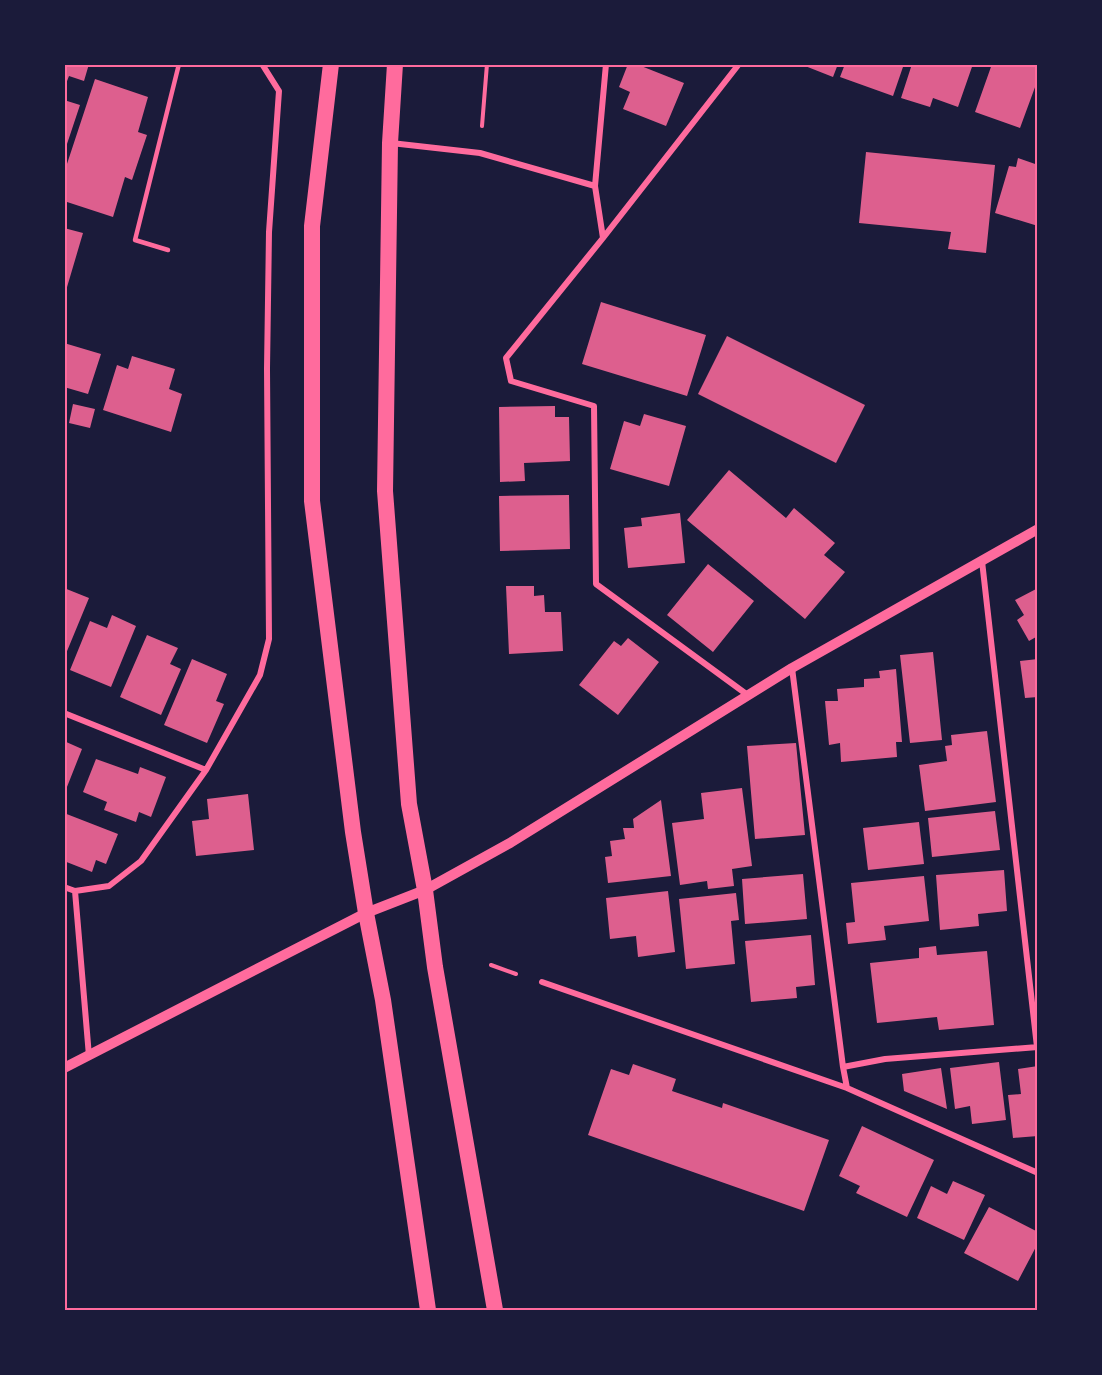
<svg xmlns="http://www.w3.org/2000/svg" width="1102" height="1375" viewBox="0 0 1102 1375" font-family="Manrope,sans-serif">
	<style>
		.building { fill: #dd5f8e }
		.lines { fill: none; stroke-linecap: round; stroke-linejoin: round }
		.path { stroke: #ff6b9d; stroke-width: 4 }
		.service { stroke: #ff6b9d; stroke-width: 4.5 }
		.minor { stroke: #ff6b9d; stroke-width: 6 }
		.tertiary { stroke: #ff6b9d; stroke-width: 10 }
		.trunk { stroke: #ff6b9d; stroke-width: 16 }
		.neatline { fill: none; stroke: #ff6b9d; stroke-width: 2 }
	</style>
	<rect width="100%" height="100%" fill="#1b1b3a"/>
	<path class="building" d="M64 64H89L84 81 69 76 64 89Z
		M628 64H636L684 83 666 126 623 109 630 92 619 87Z
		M800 64H838L833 77Z
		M845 64H904L893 96 840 77Z
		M912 64H973L958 107 933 98 930 107 901 98Z
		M992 64H1028L1038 68V79L1020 128 975 112Z
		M95 79 148 97 138 132 147 135 132 180 125 177 113 217 64 201V173Z
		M64 100 80 105 66 147H64Z
		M866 152 995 165 986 253 948 249 951 232 859 223Z
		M1018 158 1038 165V226L995 213 1009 166 1016 167Z
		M64 228 83 233 65 294H64Z
		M601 302 706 335 687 396 582 364Z
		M727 336 865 405 836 463 698 394Z
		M64 343 101 354 88 394 64 387Z
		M132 356 175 369 169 389 182 394 171 432 103 410 117 365 128 369Z
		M73 404 95 409 90 428 69 423Z
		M555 406V417H569L570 461 524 463 525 481 500 482 499 407Z
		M644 414 686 426 669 486 610 469 624 421 640 426Z
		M729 470 786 518 794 508 835 543 824 555 845 572 805 619 687 520Z
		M569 495 570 549 500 551 499 496Z
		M680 513 685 563 628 568 624 528 642 526 641 518Z
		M708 564 754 601 713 652 667 615Z
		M506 586H534V596L544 595 545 612H561L563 651 509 654Z
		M64 588 89 598 65 656H64Z
		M1038 588V640L1036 637 1029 641 1017 620 1024 615 1015 600Z
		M112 615 136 626 111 687 70 670 90 621 107 628Z
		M147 635 178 648 170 664 181 669 161 715 120 697Z
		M628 638 659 662 618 715 579 685 614 641 621 646Z
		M933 652 942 740 910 743 900 655Z
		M192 659 227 674 216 701 224 704 207 743 164 725Z
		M1038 659V697L1025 698 1020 661Z
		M896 669 902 742H896L897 757 841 762 840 743 829 745 825 701H838L837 689 864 687V679L880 678 879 671Z
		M987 731 996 802 925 811 919 765 947 761 945 746 952 745 951 735Z
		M64 741 82 749 65 792H64Z
		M796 743 805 835 755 839 747 746Z
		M96 759 138 774 140 767 166 777 151 817 139 812 136 822 104 810 107 802 83 792Z
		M742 788 752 866 732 869 734 886 708 889 707 881 680 885 672 823 704 819 701 793Z
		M248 794 254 850 196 856 192 821 209 819 207 799Z
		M661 800 671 876 608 883 605 857 612 856 610 841 625 839 623 828H634L633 819Z
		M995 811 1000 850 932 857 928 818Z
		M64 813 118 834 106 864 96 860 92 872 64 861Z
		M919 822 924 864 868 870 863 828Z
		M1004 870 1007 911 978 914 979 926 940 930 936 875Z
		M803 874 807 919 745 924 742 879Z
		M924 876 929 921 884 926 886 940 848 944 846 923 855 922 851 883Z
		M668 891 675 952 638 957 636 936 610 939 606 898Z
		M736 893 739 920 731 921 735 964 686 969 679 899Z
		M811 935 815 985 796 987 797 998 751 1002 745 941Z
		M936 946 937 955 987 951 994 1025 939 1030 937 1017 877 1023 870 963 919 958V948Z
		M999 1062 1006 1120 972 1124 970 1106 955 1109 950 1068Z
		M633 1064 676 1079 672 1091 722 1108 723 1103 829 1140 804 1211 588 1135 611 1069 629 1075Z
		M1038 1066V1136L1013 1138 1008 1095 1021 1094 1018 1069Z
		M941 1068 947 1109 904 1091 902 1074Z
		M862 1126 934 1160 907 1217 856 1193 860 1186 839 1176Z
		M953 1181 985 1195 964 1240 917 1218 931 1186 947 1194Z
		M989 1207 1038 1232V1243L1018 1281 964 1253Z"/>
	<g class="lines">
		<path class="path" d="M482 126 487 64
			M491 965 516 974"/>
		<path class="service" d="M168 250 135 240 179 64"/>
		<path class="minor" d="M739 64 603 238 506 358 511 381 594 406 596 584 749 696
			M391 143 480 153 595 186 603 238
			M595 186 606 64
			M982 561 1037 1047
			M792 668 843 1067 847 1088
			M64 713 206 770
			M64 887 75 891
			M542 982 847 1088 1038 1173
			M89 1056 75 891 109 886 141 861 206 770 260 675 269 639 267 369 269 232 279 91 262 64
			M843 1067 885 1059 1038 1047"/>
		<path class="tertiary" d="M64 1068 366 913 425 890 510 843 792 668 1038 529"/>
		<path class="trunk" d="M331 64 312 226V501L353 832 366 913 383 1000 428 1310
			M395 64 390 143 385 491 409 804 425 890 435 967 495 1310"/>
	</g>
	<rect width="1102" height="1375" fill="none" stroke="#1b1b3a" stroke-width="132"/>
	<rect x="66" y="66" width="970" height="1243" class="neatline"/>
</svg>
